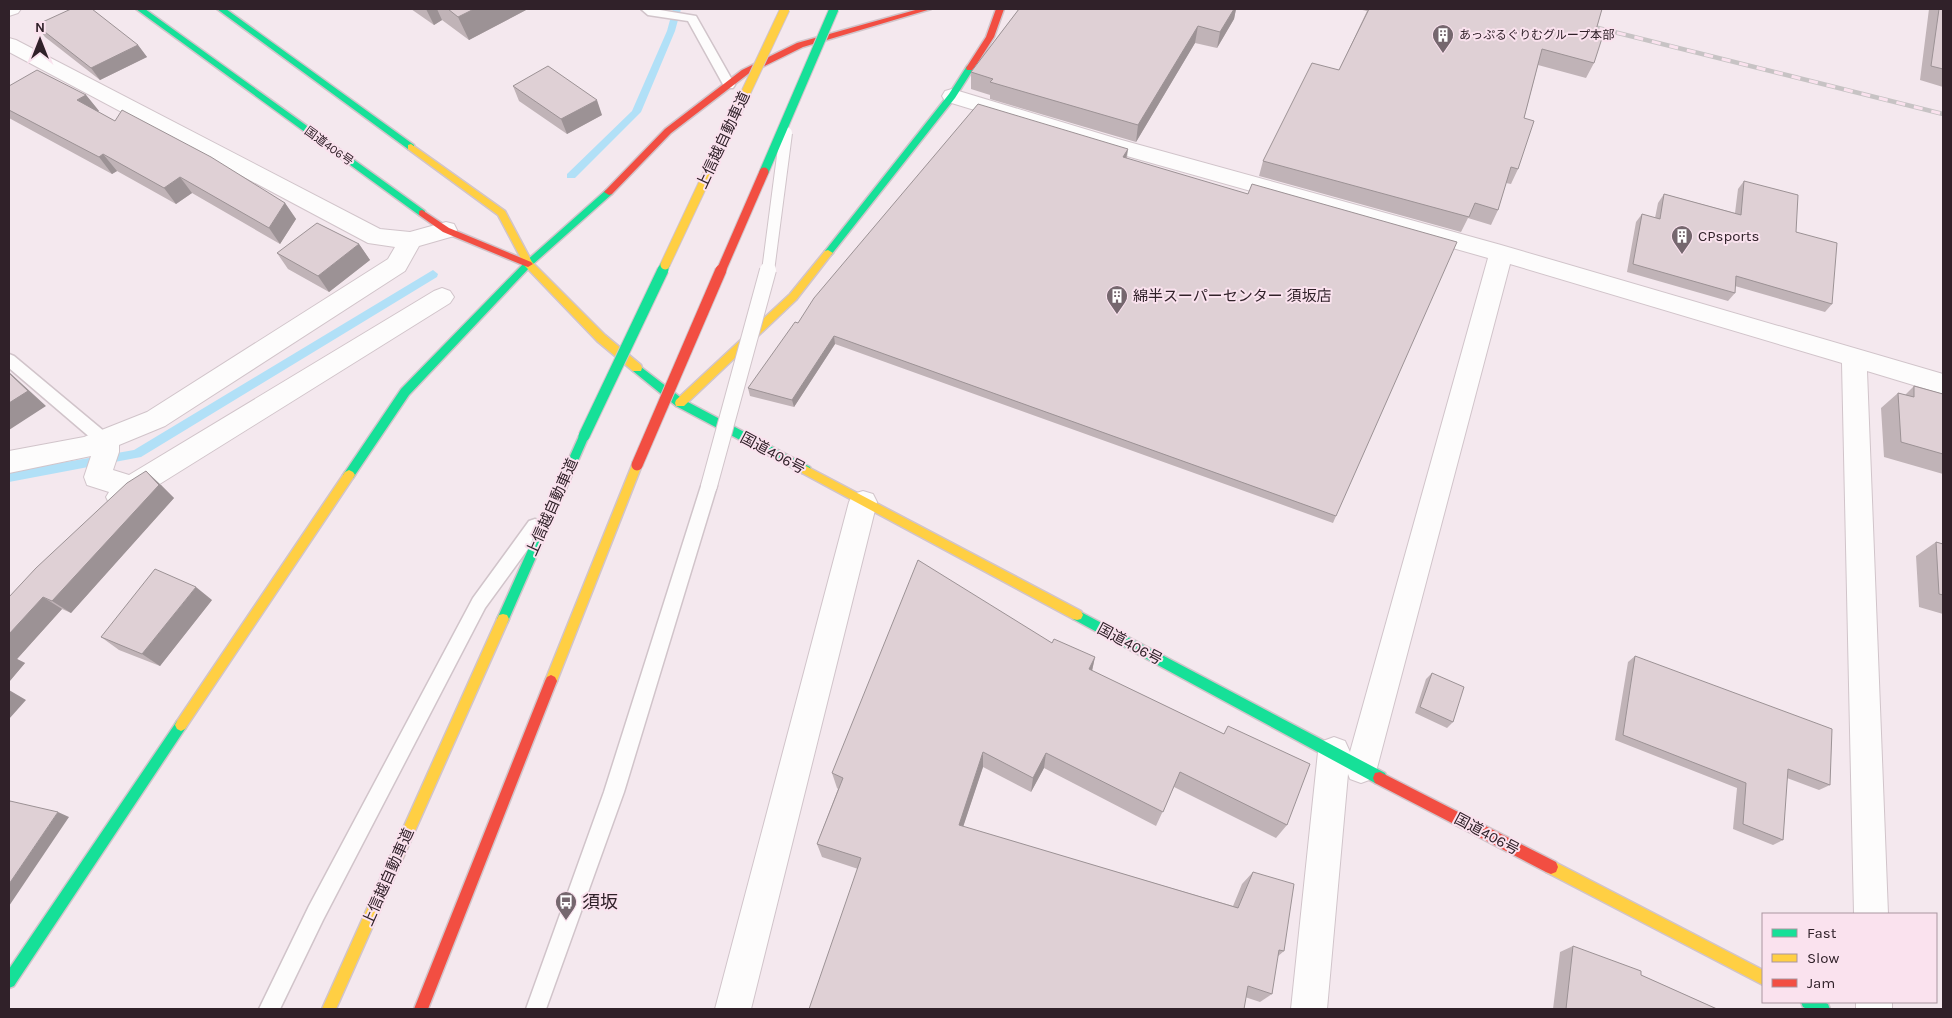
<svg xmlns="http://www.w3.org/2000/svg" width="1952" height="1018" viewBox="0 0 1952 1018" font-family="Karla,'Noto Sans JP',sans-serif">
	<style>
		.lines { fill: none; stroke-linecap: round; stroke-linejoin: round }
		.stream { fill: #b1e0f7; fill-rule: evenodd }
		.lane-casing { stroke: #d1c4ca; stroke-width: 3 }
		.street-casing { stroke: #d1c4ca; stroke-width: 2 }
		.fast-casing { stroke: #d1c4ca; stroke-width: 3 }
		.slow-casing { stroke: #d1c4ca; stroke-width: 3 }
		.jam-casing { stroke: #d1c4ca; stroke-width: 3 }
		.lane { fill: #fdfcfc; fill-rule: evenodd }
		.street { fill: #fdfcfc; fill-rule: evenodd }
		.fast { fill: #16e098; fill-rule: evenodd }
		.slow { fill: #ffcf43; fill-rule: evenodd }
		.jam { fill: #f24e42; fill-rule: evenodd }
		.rail-casing { stroke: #c7c3c4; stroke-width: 4.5 }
		.rail { stroke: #fae2ee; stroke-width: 3; stroke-dasharray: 9; stroke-linecap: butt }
		.lane-bridge-far1-casing { stroke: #d1c4ca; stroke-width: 14; stroke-linecap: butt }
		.lane-bridge-casing { stroke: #d1c4ca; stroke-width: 18; stroke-linecap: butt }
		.fast-bridge-far1-casing { stroke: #d1c4ca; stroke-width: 11; stroke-linecap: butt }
		.fast-bridge-casing { stroke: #d1c4ca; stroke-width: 13; stroke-linecap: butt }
		.slow-bridge-casing { stroke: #d1c4ca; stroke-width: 11; stroke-linecap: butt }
		.jam-bridge-far1-casing { stroke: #d1c4ca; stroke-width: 11; stroke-linecap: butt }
		.jam-bridge-casing { stroke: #d1c4ca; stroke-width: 13; stroke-linecap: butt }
		.lane-bridge-far1 { stroke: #fdfcfc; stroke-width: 12 }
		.lane-bridge { stroke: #fdfcfc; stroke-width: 16 }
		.fast-bridge-far1 { stroke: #16e098; stroke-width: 9 }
		.fast-bridge { stroke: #16e098; stroke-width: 11 }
		.slow-bridge { stroke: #ffcf43; stroke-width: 9 }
		.jam-bridge-far1 { stroke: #f24e42; stroke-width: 9 }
		.jam-bridge { stroke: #f24e42; stroke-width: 11 }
		.wall { fill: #c0b3b7 }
		.shaded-wall { fill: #9c9295 }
		.building { fill: #dfd0d5; stroke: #9c9295 }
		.labels { text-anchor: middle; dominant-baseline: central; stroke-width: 4; stroke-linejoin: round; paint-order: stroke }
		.far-poi-label { font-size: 12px; fill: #302129; stroke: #fae2ee; text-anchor: start }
		.far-street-label { font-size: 12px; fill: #302129; stroke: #fae2ee }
		.street-label { font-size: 15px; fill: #302129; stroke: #fae2ee }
		.poi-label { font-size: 15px; fill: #302129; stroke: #fae2ee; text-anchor: start }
		.near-poi-label { font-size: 18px; fill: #302129; stroke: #fae2ee; text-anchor: start }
	</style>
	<rect width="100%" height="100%" fill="#f4e8ee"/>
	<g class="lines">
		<path class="stream" d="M673 9H681L675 31 641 112 575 178H567V174L632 111 667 31Z
			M433 270 438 274 437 277 141 457 9 482V472L134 450Z"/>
		<g class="lane-casing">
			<path id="lane" d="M641 9H654L696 16 735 85 733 88H725L688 21 648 15Z
				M9 354 14 356 111 437 113 441 111 445 105 447 99 445 9 368Z
				M709 479 715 481 717 486 624 792 546 1009H526L604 792 701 486 703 481Z
				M535 519 541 521 543 526 541 531 485 608 323 920 280 1009H259L309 906 473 598 529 521Z"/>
		</g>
		<g class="street-casing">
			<path id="street" d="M9 9H21L18 13 9 16Z
				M9 38 16 40 380 229 410 232 446 222 454 224 457 230 454 236 419 246 405 271 165 426 119 445V452L113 470 129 475 434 291 442 288 450 291 454 297 450 303 142 495C131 504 124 510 110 505L106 497 109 492 87 485 84 477 91 456 9 473V451L84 437 147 412 388 259 395 247 368 243 9 52Z
				M952 89 1118 139 1501 245 1943 374V394L1867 371 1888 914H1854L1842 363 1510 264 1377 768 1372 779 1361 783 1350 779 1348 774 1327 1009H1291L1318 752 1323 741 1334 737 1345 741 1350 752 1488 258 1102 149 945 101 942 96 945 91Z
				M863 491 873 494 877 502 751 1009H715L849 502 853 494Z
				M1856 1002H1892V1009H1856Z"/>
		</g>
		<g class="fast-casing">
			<path id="fast" d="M136 9H145L425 211V215H419Z
				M217 9H226L414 145V149H408Z
				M970 65 974 68 955 98 831 255H825V251L949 94 967 66Z
				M609 189 612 190V194L531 266 409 395 353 478H345L343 475 345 472 401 389 525 262 606 190Z
				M637 364 684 400 810 467 811 470 810 473H802L676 406 633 371 632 368 633 365Z
				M584 432 589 436 509 619 507 623 503 624 499 623 497 619 579 436Z
				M1077 610 1385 773 1387 778 1385 783 1380 784 1375 783 1073 619 1071 615 1073 611Z
				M181 719 185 721 187 725 185 729 14 986 9 988V969L177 721Z
				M1801 1002H1824L1828 1004 1830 1009H1807L1803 1007Z"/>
		</g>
		<g class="slow-casing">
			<path id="slow" d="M411 144 505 211 532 262 605 335 641 365 642 368 641 371H633L597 341 525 266 498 215 408 149V145Z
				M828 250 833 253 831 255 796 300 684 406H676L675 403 676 400 790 294 825 251Z
				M637 461 641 462 642 465 557 681 555 685 551 687 547 685 545 681 632 465 633 462Z
				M806 466 1081 611 1083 615 1081 619 1077 620 1073 619 802 473 801 470 802 467Z
				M349 470 353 472 355 475 353 478 185 729 181 731 177 729 175 725 177 721 345 472Z
				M503 614 507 615 509 619 336 1009H322L497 619 499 615Z
				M1551 860 1763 970V985L1546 872 1544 867 1546 862Z"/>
		</g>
		<g class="jam-casing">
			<path id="jam" d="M919 9H931L803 47 748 74 671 133 612 194 609 195 604 192 665 129 742 70 797 43Z
				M996 9H1004L994 37 973 70H967L966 68 986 37Z
				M422 210 449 228 531 262 533 264 528 267 525 266 443 232 419 215V211Z
				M551 675 555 677 557 681 428 1009H414L545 681 547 677Z
				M1380 772 1556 862 1558 867 1556 872 1551 874 1546 872 1375 783 1373 778 1375 773Z"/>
		</g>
		<use href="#lane" class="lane"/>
		<use href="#street" class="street"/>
		<use href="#fast" class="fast"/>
		<use href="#slow" class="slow"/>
		<use href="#jam" class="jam"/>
		<g class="rail-casing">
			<path id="rail" d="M1582 24 1943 114"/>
		</g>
		<use href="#rail" class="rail"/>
		<g class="lane-bridge-far1-casing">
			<path id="lane-bridge-far1" d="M768 271 786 133"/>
		</g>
		<g class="lane-bridge-casing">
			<path id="lane-bridge" d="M709 486 768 270"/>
		</g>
		<g class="fast-bridge-far1-casing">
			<path id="fast-bridge-far1" d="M764 172 834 9
				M662 271 665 265"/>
		</g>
		<g class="fast-bridge-casing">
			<path id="fast-bridge" d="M584 436 663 270"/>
		</g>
		<g class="slow-bridge-casing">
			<path id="slow-bridge" d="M665 265 785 9"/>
		</g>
		<g class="jam-bridge-far1-casing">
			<path id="jam-bridge-far1" d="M721 271 764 172"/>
		</g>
		<g class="jam-bridge-casing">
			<path id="jam-bridge" d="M637 465 721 270"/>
		</g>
		<use href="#lane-bridge-far1" class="lane-bridge-far1"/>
		<use href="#lane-bridge" class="lane-bridge"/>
		<use href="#fast-bridge-far1" class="fast-bridge-far1"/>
		<use href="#fast-bridge" class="fast-bridge"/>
		<use href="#slow-bridge" class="slow-bridge"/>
		<use href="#jam-bridge-far1" class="jam-bridge-far1"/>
		<use href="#jam-bridge" class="jam-bridge"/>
	</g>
	<path class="wall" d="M411 9H525L526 10 469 40 442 20 434 25Z
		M1019 9H1236L1234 19 1217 48 1195 43 1136 142 990 99V95L971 89V72Z
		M1358 9H1602L1596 30 1594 63 1586 78 1538 65 1524 118 1518 169 1511 184 1506 183 1498 210 1491 225 1468 218 1461 232 1259 176 1263 161 1339 70 1367 11Z
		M1929 9H1943V87L1920 80Z
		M36 25 138 45 147 57 100 80 45 37Z
		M9 86 86 95 99 111 98 112 115 121 285 203 296 219 280 244 192 193 176 204 117 171 112 174 9 118Z
		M513 86 602 115 567 134 519 101Z
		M1128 149 1127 158 1336 516 1333 523 835 344 794 407 750 396 748 388 798 323Z
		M1744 181 1796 232 1832 304 1825 312 1735 286V293L1728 301 1627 272 1636 222 1642 214 1655 218 1658 203 1664 194 1735 213 1738 189Z
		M359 244 370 260 329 292 288 269 277 253Z
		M1914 386 1943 394V474L1884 457 1881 408 1898 393 1905 395Z
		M161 485 174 498 71 613 62 609 17 659 25 663 9 682V597Z
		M1936 542 1943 544V614L1919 607 1916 556Z
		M212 600 160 666 119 650 101 637Z
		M1052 643 1095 657 1092 671 1224 734 1228 726 1287 825 1276 838 1174 787 1156 826 1044 768 1031 792 983 767 963 827 1233 906 1242 884 1253 872 1284 951 1277 957 1272 994 1260 1002 822 857 817 844 838 789 837 788 832 773Z
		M1635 656 1830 785 1819 790 1787 778 1783 840 1773 845 1733 829 1737 788 1615 740 1628 662Z
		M1432 673 1453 722 1447 728 1415 713 1426 679Z
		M1573 946 1641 975 1717 1009H1553L1560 952Z"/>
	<path class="shaded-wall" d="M426 9H437L442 20 434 25Z
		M474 9H525L526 10 469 40 458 17Z
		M1234 9H1236L1234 19 1217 48 1220 32Z
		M1198 26 1195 43 1136 142 1138 125Z
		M138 45 147 57 100 80 91 68Z
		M86 95 99 111 90 116 77 100Z
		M597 100 602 115 567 134 561 119Z
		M1128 149 1126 158 1123 157Z
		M103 154 117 171 112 174 99 157Z
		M180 177 192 193 176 204 164 188Z
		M285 203 296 219 280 244 269 228Z
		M359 244 370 260 329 292 318 276Z
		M834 336 835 344 794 407 792 400Z
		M9 372 46 406 9 430Z
		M146 471 161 485 174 498 71 613 52 601Z
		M196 587 212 600 160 666 142 654Z
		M43 597 62 609 17 659 25 663 9 682V634Z
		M1095 657 1091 675 1089 669Z
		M9 690 26 700 9 719Z
		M983 752V767L959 839V825Z
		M1046 753 1044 768 1031 792 1033 778Z
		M58 812 69 817 9 906V884Z"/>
	<path class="building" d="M71 9H92L138 45 91 68 36 25Z
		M448 9H474L458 17Z
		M1019 9H1234L1220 32 1198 26 1138 125 990 82 993 79 971 72Z
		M1369 9H1602L1596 30 1604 32 1594 63 1542 49 1524 118 1534 121 1518 169 1511 167 1498 210 1475 203 1469 217 1263 161 1312 63 1339 70Z
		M1939 9H1943V69L1931 66Z
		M548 66 597 100 561 119 513 86Z
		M37 70 86 95 77 100 115 121 122 110 211 157 285 203 269 228 180 177 164 188 103 154 99 157 9 110V86Z
		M978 104 1128 149 1123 157 1248 194 1252 184 1457 242 1336 516 834 336 792 400 748 388 795 322 798 323 814 298Z
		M1744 181 1798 195 1796 232 1837 243 1832 304 1736 276 1735 293 1633 264 1642 214 1660 219 1664 194 1741 215Z
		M317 223 359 244 318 276 277 253Z
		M9 373 28 391 9 403Z
		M1914 386 1943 394V454L1901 442 1898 393 1914 397Z
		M146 471 159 485 52 601 43 597 9 634V597L36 568 127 483Z
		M1936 542 1943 544V595L1939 594Z
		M918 560 1052 643 1054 639 1095 657 1089 669 1224 734 1228 726 1310 764 1287 825 1180 772 1163 812 1046 753 1033 778 983 752 959 825 1238 908 1253 872 1294 884 1284 951 1279 950 1272 994 1248 986 1244 1009H809L861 858 817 844 843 778 832 773Z
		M155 569 196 587 142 654 101 637Z
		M1635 656 1832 729 1830 785 1788 769 1783 840 1743 824 1746 783 1623 735Z
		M1432 673 1464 687 1453 722 1420 707Z
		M10 801 58 812 9 884V803Z
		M1573 946 1641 971V975L1717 1009H1566Z"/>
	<defs>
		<g id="building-pin" transform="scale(1.125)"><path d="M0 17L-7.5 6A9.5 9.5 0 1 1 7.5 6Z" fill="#75676e" stroke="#fae2ee"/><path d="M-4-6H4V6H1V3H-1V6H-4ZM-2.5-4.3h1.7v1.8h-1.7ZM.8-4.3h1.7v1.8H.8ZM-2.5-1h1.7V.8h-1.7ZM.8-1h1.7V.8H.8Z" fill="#fff"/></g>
		<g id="bus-pin" transform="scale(1.125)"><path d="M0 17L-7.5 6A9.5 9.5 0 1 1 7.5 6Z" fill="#75676e" stroke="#fae2ee"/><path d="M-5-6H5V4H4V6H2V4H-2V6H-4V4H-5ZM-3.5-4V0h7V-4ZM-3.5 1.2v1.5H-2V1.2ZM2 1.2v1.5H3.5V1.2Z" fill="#fff"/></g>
	</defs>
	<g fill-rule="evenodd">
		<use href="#building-pin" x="1443" y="35"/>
		<use href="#building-pin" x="1682" y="236"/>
		<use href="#building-pin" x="1117" y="296"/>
		<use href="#bus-pin" x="566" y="902"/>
	</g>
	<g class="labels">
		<g class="far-poi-label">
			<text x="1459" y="35">あっぷるぐりむグループ本部</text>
		</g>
		<g class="far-street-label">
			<text transform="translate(329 146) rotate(36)">国道406号</text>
		</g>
		<g class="street-label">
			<text transform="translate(723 140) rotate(-65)">上信越自動車道</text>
			<text transform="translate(773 453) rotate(28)">国道406号</text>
			<text transform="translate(552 507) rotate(-66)">上信越自動車道</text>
			<text transform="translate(1130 644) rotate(28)">国道406号</text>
			<text transform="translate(1487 834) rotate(28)">国道406号</text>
			<text transform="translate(388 877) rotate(-66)">上信越自動車道</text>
		</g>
		<g class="poi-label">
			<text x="1698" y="236">CPsports</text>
			<text x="1133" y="296">綿半スーパーセンター 須坂店</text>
		</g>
		<g class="near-poi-label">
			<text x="582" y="902">須坂</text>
		</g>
	</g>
	<rect width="1952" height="1018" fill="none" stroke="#302129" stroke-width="20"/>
	<rect x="1762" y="913" width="175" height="90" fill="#fae2ee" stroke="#a9959f"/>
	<rect x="1772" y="929" width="25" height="8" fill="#16e098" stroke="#a9959f"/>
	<text x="1807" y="938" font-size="15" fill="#302129">Fast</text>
	<rect x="1772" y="954" width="25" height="8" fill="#ffcf43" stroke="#a9959f"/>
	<text x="1807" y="963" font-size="15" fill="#302129">Slow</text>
	<rect x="1772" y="979" width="25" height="8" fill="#f24e42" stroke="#a9959f"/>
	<text x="1807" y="988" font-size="15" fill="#302129">Jam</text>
	<g transform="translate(40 40)" stroke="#fae2ee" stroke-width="4" paint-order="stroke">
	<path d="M0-4L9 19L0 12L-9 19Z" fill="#302129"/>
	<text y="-8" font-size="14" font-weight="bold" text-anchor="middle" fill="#302129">N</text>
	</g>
</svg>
